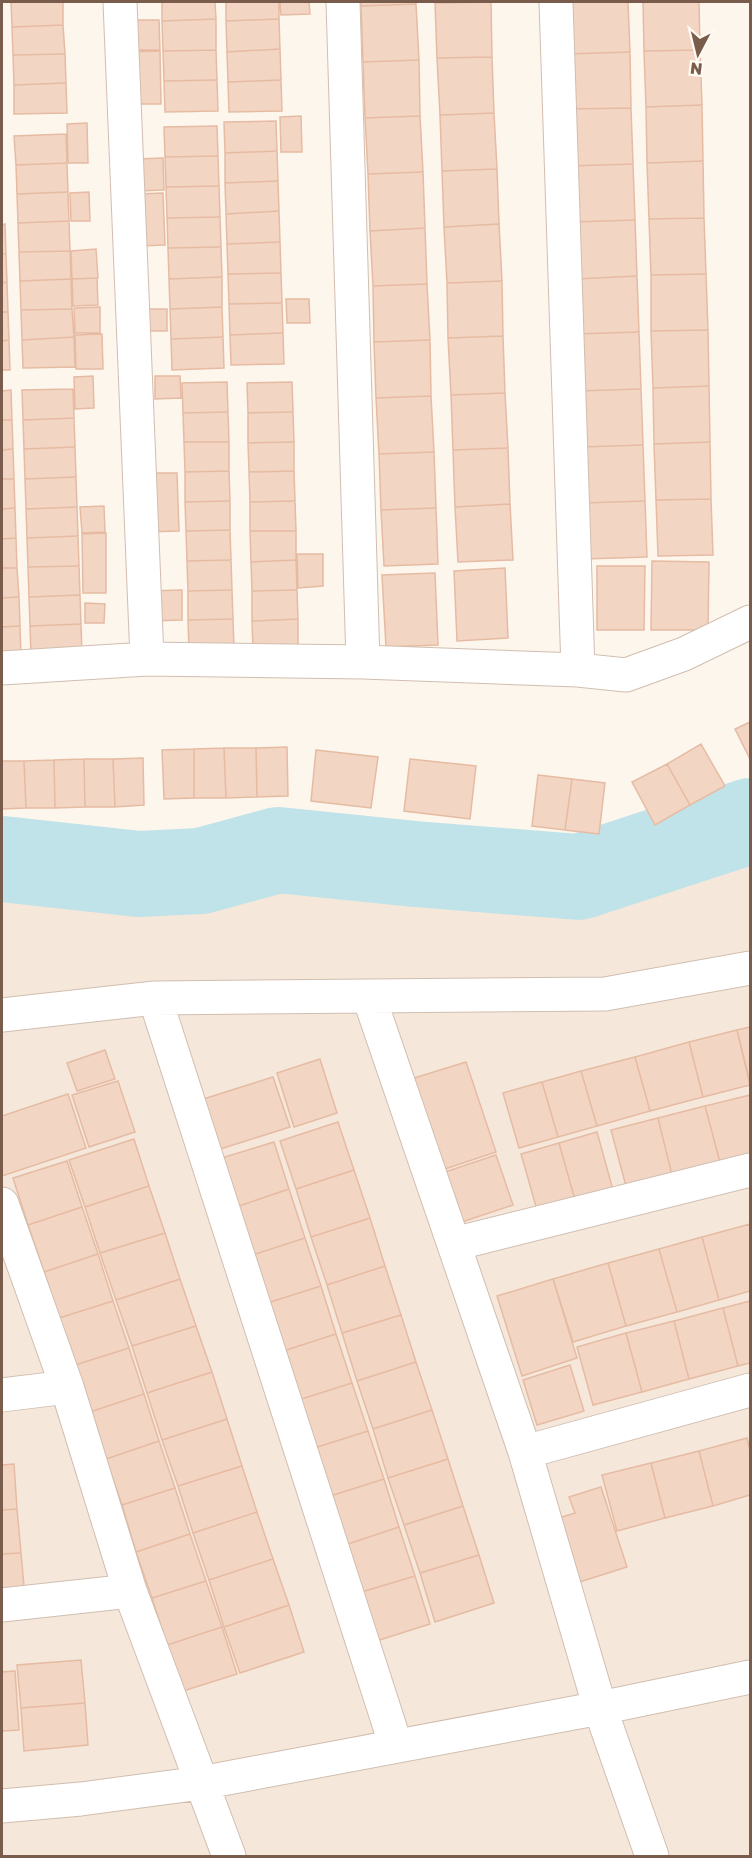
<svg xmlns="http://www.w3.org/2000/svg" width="752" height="1858" viewBox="0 0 752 1858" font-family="'Golos Text',sans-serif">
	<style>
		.residential { fill: #f5e8da }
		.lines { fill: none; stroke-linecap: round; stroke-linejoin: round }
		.river { stroke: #bfe3e8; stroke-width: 86 }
		.building { fill: #f3d5c3; stroke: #e6bba3; stroke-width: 1.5 }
		.minor-casing { stroke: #d1beb0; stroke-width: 35 }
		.minor { stroke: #fff; stroke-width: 33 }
	</style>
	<rect width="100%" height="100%" fill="#fdf6ec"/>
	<path class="residential" d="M750 843V1856H2V898L241 878 347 874 616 886Z"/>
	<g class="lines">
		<path class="river" d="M2 859 139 874 201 871 278 850 415 864 579 877 750 821"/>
	</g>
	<path class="building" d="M11 2H63V25L12 27Z
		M162 2H215L216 19 162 21Z
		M226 2H279V19L226 21Z
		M280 2H309L310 14 281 15Z
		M361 2H416V4L361 6Z
		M491 2 492 57 437 58 435 3Z
		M566 2H628L630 52 567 54Z
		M643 2H699L700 50 644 51Z
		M416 4 419 60 363 62 361 6Z
		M216 19V50L163 51 162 21Z
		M279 19 280 49 227 52 226 21Z
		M126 20H159L160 50H126Z
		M63 25 65 54 13 55 12 27Z
		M280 49 281 80 228 82 227 52Z
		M216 50 217 80 164 81 163 51Z
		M700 50 702 105 646 107 644 51Z
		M160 51 161 104H128L126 52Z
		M630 52 631 108 569 109 567 54Z
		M65 54 66 83 14 85 13 55Z
		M492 57 494 113 440 115 437 58Z
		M419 60 420 116 365 118 363 62Z
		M217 80 218 111 165 112 164 81Z
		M281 80 282 111 229 112 228 82Z
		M66 83 67 113 14 114V85Z
		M702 105 703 161 647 163 646 107Z
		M631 108 633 164 571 166 569 109Z
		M494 113 497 169 442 171 440 115Z
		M301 116 302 152H281L280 117Z
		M420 116 423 172 368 174 365 118Z
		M276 121 277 151 225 153 224 122Z
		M87 123 88 163H68L67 124Z
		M217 126 218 156 165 157 164 127Z
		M66 134 67 163 16 165 14 136Z
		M277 151 278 181 225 183V153Z
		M218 156 219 186 166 187 165 157Z
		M163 158 164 190 138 191 137 159Z
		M703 161 704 218 649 219 647 163Z
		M67 163 68 192 17 194 16 165Z
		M633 164 635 220 573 222 571 166Z
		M497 169 499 224 444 227 442 171Z
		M423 172 425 228 370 231 368 174Z
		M278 181 279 211 226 214 225 183Z
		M219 186 220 217 167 218 166 187Z
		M68 192 69 221 18 223 17 194Z
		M89 192 90 221H71L70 193Z
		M163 193 165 245 140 246 138 194Z
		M279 211 280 242 227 244 226 214Z
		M220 217 221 247 168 248 167 218Z
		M704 218 706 274 651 275 649 219Z
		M635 220 637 276 575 279 573 222Z
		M69 221 70 251 19 252 18 223Z
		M5 224 6 254H2V225Z
		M499 224 502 281 447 283 444 227Z
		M425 228 427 284 373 286 370 231Z
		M280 242 281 273 228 274 227 244Z
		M221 247 222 277 169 279 168 248Z
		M96 249 98 278 72 279 71 251Z
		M70 251 71 279 20 281 19 252Z
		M2 254H6L7 282 2 283Z
		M281 273 282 303 229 304 228 274Z
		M706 274 708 330 651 331V275Z
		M637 276 639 332 577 334 575 279Z
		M222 277V307L170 309 169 279Z
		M97 278 98 305 73 306 72 279Z
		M71 279 72 309 21 310 20 281Z
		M502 281 503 336 448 338 447 283Z
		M7 282 8 312H2V283Z
		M427 284 430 340 374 342 373 286Z
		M286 299H309L310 323H287Z
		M282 303 283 333 230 335 229 304Z
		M100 307V333H75L74 308Z
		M222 307 223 337 171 339 170 309Z
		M72 309 74 337 22 340 21 310Z
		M137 309H167V331H138Z
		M2 312H8L9 340 2 341Z
		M708 330 709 386 653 388 651 331Z
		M639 332 641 389 579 391 577 334Z
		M283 333 284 364 231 365 230 335Z
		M102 334 103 369H76L75 335Z
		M503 336 505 393 451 395 448 338Z
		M74 337 75 367 23 368 22 340Z
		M223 337 224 368 172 370 171 339Z
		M9 340 10 370H2V341Z
		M430 340 431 396 376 398 374 342Z
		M93 376 94 408 75 409 74 377Z
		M155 376H180L181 398 155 399Z
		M227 382 228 412 183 413 182 383Z
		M292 382 293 412 248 413 247 383Z
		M709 386 710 442 654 444 653 388Z
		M73 389 74 418 23 420 22 390Z
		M641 389 643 445 581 447 579 391Z
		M11 390 12 420H2V391Z
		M505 393 508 448 453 450 451 395Z
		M431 396 434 452 379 454 376 398Z
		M228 412 229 442H184L183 413Z
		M293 412 294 442 248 443V413Z
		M74 418 75 447 24 449 23 420Z
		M2 420H12L13 449 2 450Z
		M184 442H229V471L185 472Z
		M294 442V471L249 472 248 443Z
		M710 442 711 499 656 500 654 444Z
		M643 445 645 501 583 503 581 447Z
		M75 447 76 477 25 479 24 449Z
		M508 448 510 504 455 507 453 450Z
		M13 449 14 479H2V450Z
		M434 452 436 508 381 510 379 454Z
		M229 471 230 501 185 502V472Z
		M294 471 295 501 250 502 249 472Z
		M141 473H177L179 531 143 532Z
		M76 477 77 507 26 509 25 479Z
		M2 479H14L15 508 2 509Z
		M711 499 713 555 658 556 656 500Z
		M230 501V530L186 531 185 502Z
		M295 501 296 531H250V502Z
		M645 501 647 557 585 559 583 503Z
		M510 504 513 560 458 562 455 507Z
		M104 506 105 532 82 533 80 507Z
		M77 507 78 536 27 538 26 509Z
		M15 508 16 538 2 539V509Z
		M436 508 438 564 384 566 381 510Z
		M230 530 231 560 187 561 186 531Z
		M250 531H296V560L251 562Z
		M106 533V593H83L82 534Z
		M78 536 79 566 28 567 27 538Z
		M16 538 17 568H2V539Z
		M297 554H323V586L298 588Z
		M231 560 232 590 188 591 187 561Z
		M296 560 297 590 252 591 251 562Z
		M652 561 709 562 708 630H651Z
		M79 566 80 595 29 597 28 567Z
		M597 566H645L644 630H597Z
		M2 568H17L19 597 2 598Z
		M505 568 508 638 457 641 454 571Z
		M435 573 438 645 386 647 382 575Z
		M182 590V620L149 621 148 591Z
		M232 590 233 619 188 620V591Z
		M297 590 298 619 252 621V591Z
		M80 595 81 624 30 626 29 597Z
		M19 597 20 626 2 627V598Z
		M85 603 105 604 104 623H85Z
		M233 619 234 649 189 650 188 620Z
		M298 619V650H253L252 621Z
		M81 624 82 654 31 656 30 626Z
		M20 626 21 656H2V627Z
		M750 722V759L735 729Z
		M701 744 725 786 690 805 667 764Z
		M287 747 288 796 257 797 256 748Z
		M224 748 226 798H194V749Z
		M224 748H256L257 797 226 798Z
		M194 749V798L164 799 162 750Z
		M316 750 378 757 371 808 311 801Z
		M143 758 144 805 115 807 113 759Z
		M84 759H113L115 807H85Z
		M84 759 85 807 55 808 54 760Z
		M410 759 476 766 470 819 404 811Z
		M54 760 55 808H26L24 761Z
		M2 761H24L26 808 2 809Z
		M667 764 690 805 655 825 632 782Z
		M538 775 572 779 565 830 532 826Z
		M572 779 605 783 599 834 565 830Z
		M750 1027V1083L737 1030Z
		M737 1030 750 1085 703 1097 689 1042Z
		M689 1042 703 1097 650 1111 635 1057Z
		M105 1050 115 1079 77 1091 67 1063Z
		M635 1057 650 1111 597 1126 581 1071Z
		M320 1059 337 1113 294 1127 277 1073Z
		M466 1062 496 1152 442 1170 411 1079Z
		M581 1071 597 1126 558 1137 542 1082Z
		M273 1077 290 1127 211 1152 194 1102Z
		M118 1081 135 1132 89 1147 72 1095Z
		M542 1082 558 1137 519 1148 503 1093Z
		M68 1094 86 1148 2 1176V1116Z
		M750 1095V1159L721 1166 705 1106Z
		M705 1106 721 1166 673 1179 658 1118Z
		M658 1118 673 1179 627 1190 611 1130Z
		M338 1122 354 1170 296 1189 280 1141Z
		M597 1132 613 1190 575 1200 559 1143Z
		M134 1139 149 1186 85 1207 69 1160Z
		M274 1142 289 1189 230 1209 215 1160Z
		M559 1143 575 1200 537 1210 521 1154Z
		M496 1155 513 1205 459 1223 442 1173Z
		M67 1161 82 1207 28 1225 13 1178Z
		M354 1170 370 1218 311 1237 296 1189Z
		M149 1186 165 1233 100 1253 85 1207Z
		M289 1189 305 1238 246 1257 230 1209Z
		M82 1207 98 1254 44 1272 28 1225Z
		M370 1218 385 1266 327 1285 311 1237Z
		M750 1224V1291L719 1300 702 1237Z
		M165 1233 180 1279 116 1300 100 1253Z
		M702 1237 719 1300 677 1312 659 1249Z
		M305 1238 321 1286 261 1305 246 1257Z
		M659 1249 677 1312 626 1326 608 1263Z
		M98 1254 113 1301 59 1318 44 1272Z
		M608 1263 626 1326 573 1342 553 1279Z
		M385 1266 401 1315 342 1333 327 1285Z
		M180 1279 196 1326 132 1346 116 1300Z
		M553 1279 577 1358 522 1376 497 1296Z
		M321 1286 336 1334 277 1353 261 1305Z
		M113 1301 129 1348 75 1365 59 1318Z
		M750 1301V1363L738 1366 723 1308Z
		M723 1308 738 1366 689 1379 674 1321Z
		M401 1315 416 1362 357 1381 342 1333Z
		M674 1321 689 1379 642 1392 626 1333Z
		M196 1326 212 1372 147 1393 132 1346Z
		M626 1333 642 1392 593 1405 577 1347Z
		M336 1334 352 1383 292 1402 277 1353Z
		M129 1348 144 1394 90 1412 75 1365Z
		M416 1362 432 1410 373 1429 357 1381Z
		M570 1365 584 1411 537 1425 523 1380Z
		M212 1372 227 1419 162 1440 147 1393Z
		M352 1383 368 1431 308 1450 292 1402Z
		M144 1394 159 1441 106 1459 90 1412Z
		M432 1410 448 1459 388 1478 373 1429Z
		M227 1419 242 1466 178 1486 162 1440Z
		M368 1431 384 1479 324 1498 308 1450Z
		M747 1438 750 1450V1495L713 1506 699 1451Z
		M159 1441 175 1488 122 1505 106 1459Z
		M699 1451 713 1506 665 1518 651 1463Z
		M448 1459 463 1506 404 1525 388 1478Z
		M651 1463 665 1518 617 1531 602 1475Z
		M14 1464 17 1509 2 1510V1465Z
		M242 1466 257 1512 193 1533 178 1486Z
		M384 1479 399 1527 339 1547 324 1498Z
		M601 1487 627 1567 570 1585 549 1521 575 1513 569 1497Z
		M175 1488 190 1534 136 1552 122 1505Z
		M463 1506 479 1555 420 1573 404 1525Z
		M17 1509 21 1553 2 1554V1510Z
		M257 1512 273 1559 209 1580 193 1533Z
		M399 1527 415 1576 355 1594 339 1547Z
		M190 1534 206 1581 152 1598 136 1552Z
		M21 1553 25 1597 2 1599V1554Z
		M479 1555 494 1603 435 1622 420 1573Z
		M273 1559 289 1605 224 1627 209 1580Z
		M415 1576 430 1624 370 1643 355 1594Z
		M206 1581 222 1627 167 1645 152 1598Z
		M289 1605 304 1652 240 1673 224 1627Z
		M222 1627 237 1674 183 1691 167 1645Z
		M81 1660 85 1703 21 1708 17 1665Z
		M15 1671 19 1730 2 1731V1672Z
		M85 1703 88 1745 24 1751 21 1708Z"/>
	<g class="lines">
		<g class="minor-casing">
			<path id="minor" d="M120 2 147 659
				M343 2 363 662
				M556 2 578 670
				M2 668 147 659 363 662 578 670 626 675 684 654 750 622
				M369 997 525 1452 600 1708 652 1856
				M155 998 396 1746
				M2 1015 155 998 605 994 750 968
				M2 1204 67 1387 130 1591 229 1856
				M454 1244 750 1170
				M2 1395 67 1387
				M525 1452 750 1390
				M2 1605 130 1591
				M2 1806 81 1799 201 1783 600 1708 750 1677"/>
		</g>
		<use href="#minor" class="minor"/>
	</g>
	<rect width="752" height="1858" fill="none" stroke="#7a5c4d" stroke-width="6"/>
	<g transform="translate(698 54) rotate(187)" stroke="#fffaf3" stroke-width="4.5" paint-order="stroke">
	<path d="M0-4.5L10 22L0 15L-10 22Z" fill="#7a5c4d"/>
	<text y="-9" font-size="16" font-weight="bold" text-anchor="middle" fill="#7a5c4d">N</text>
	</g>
</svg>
